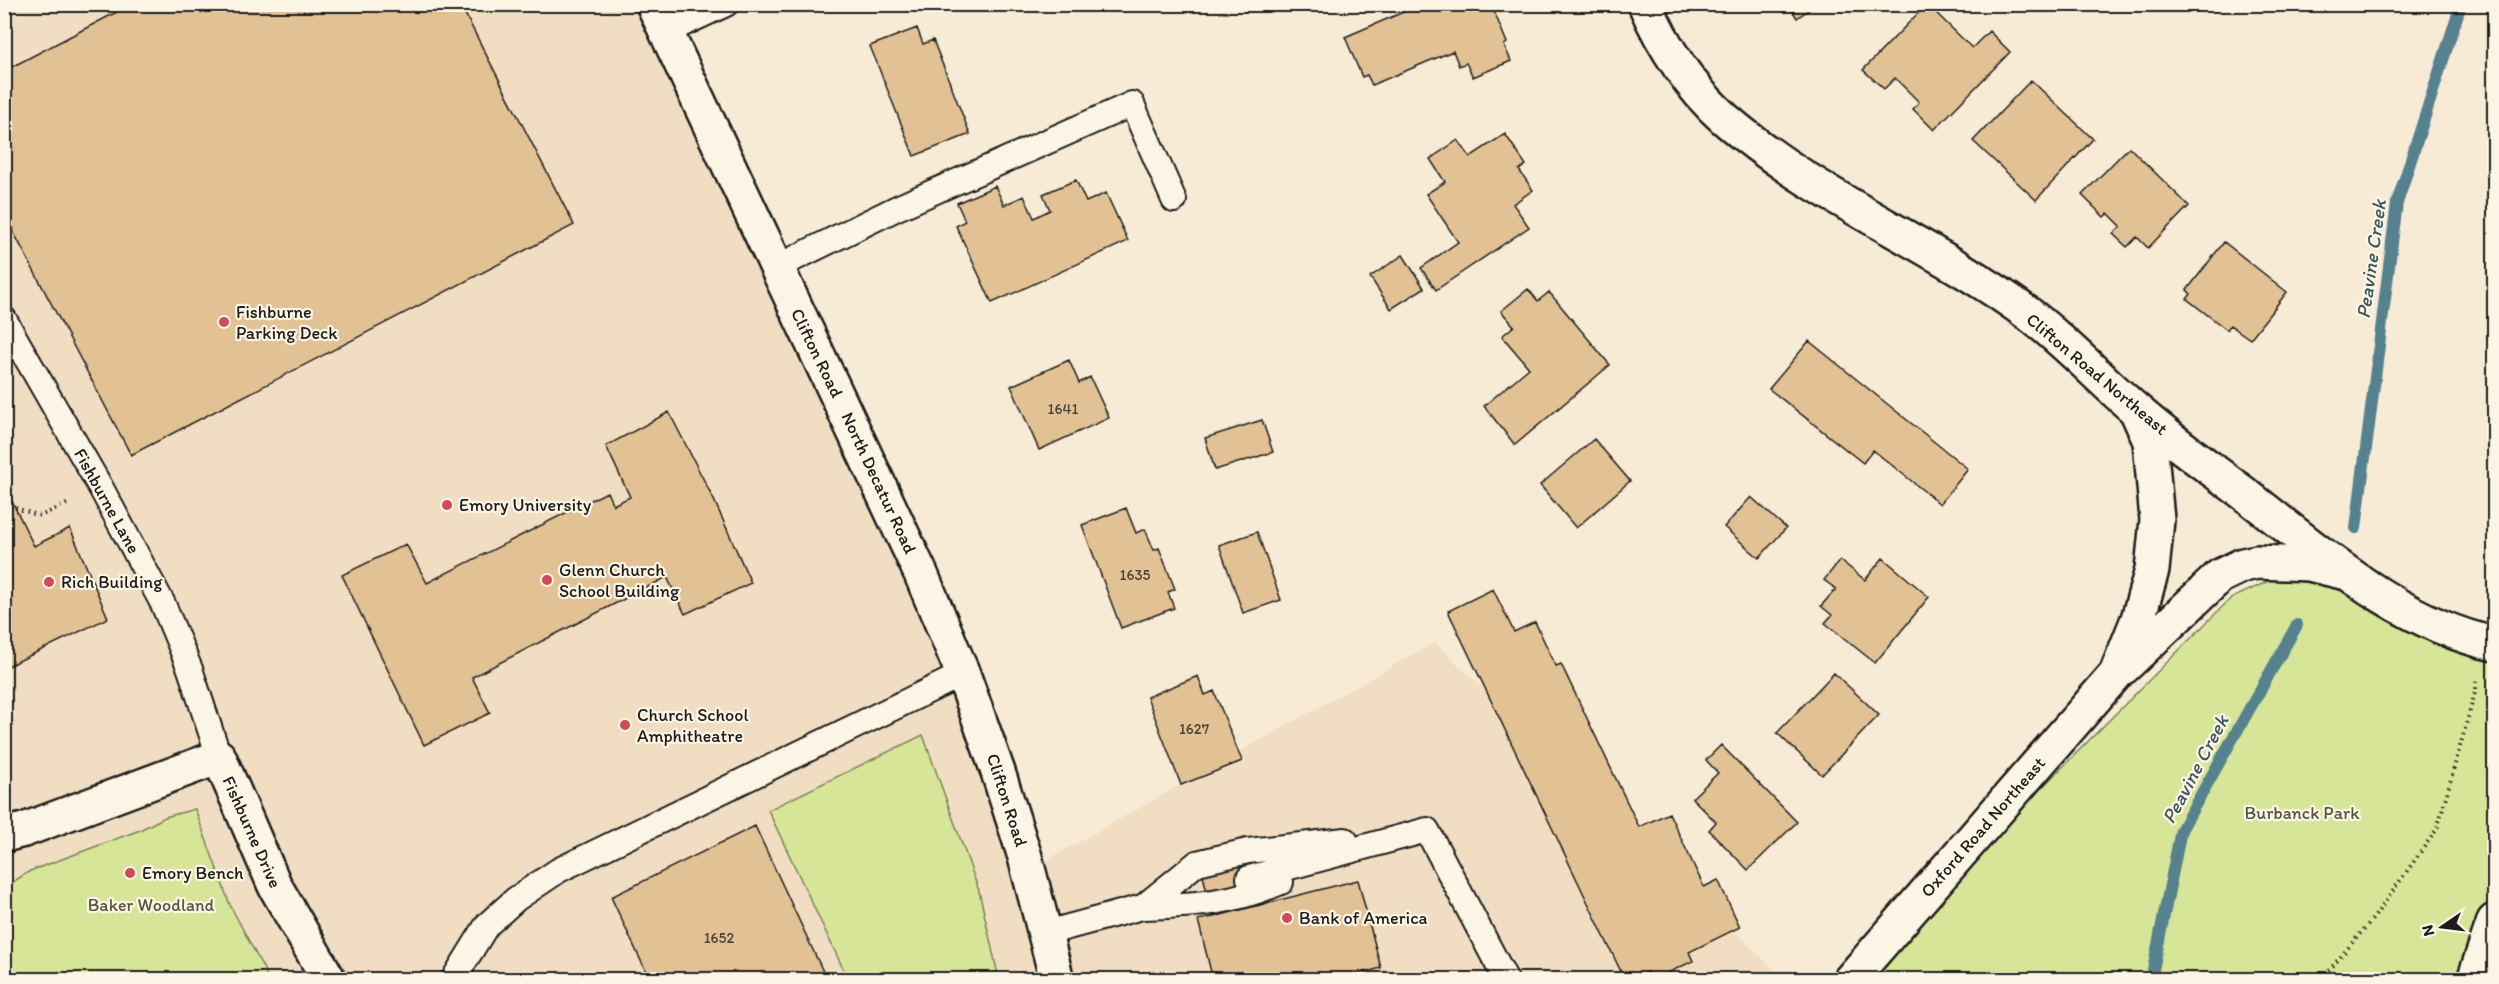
<svg xmlns="http://www.w3.org/2000/svg" width="2499" height="984" viewBox="0 0 2499 984" font-family="Itim,sans-serif">
	<style>
		.built { fill: #f1dec2 }
		.green { fill: #d6e598; stroke: #79805a; stroke-width: 1.5 }
		.lines { fill: none; stroke-linecap: round; stroke-linejoin: round }
		.stream { stroke: #56818f; stroke-width: 12 }
		.building { fill: #e2c194; stroke: #1c1c1c; stroke-width: 1.5 }
		.service-casing { stroke: #1c1c1c; stroke-width: 28 }
		.minor-casing { stroke: #1c1c1c; stroke-width: 38 }
		.tertiary-casing { stroke: #1c1c1c; stroke-width: 38 }
		.secondary-casing { stroke: #1c1c1c; stroke-width: 38 }
		.path { stroke: #1c1c1c; stroke-width: 4; stroke-dasharray: 1.5 4.5; stroke-linecap: butt }
		.service { stroke: #fcf5e5; stroke-width: 24 }
		.minor { stroke: #fcf5e5; stroke-width: 33 }
		.tertiary { stroke: #fcf5e5; stroke-width: 33 }
		.secondary { stroke: #fcf5e5; stroke-width: 33 }
		.poi-dot { fill: #d1495b; stroke: #fcf5e5; stroke-width: 2 }
		.labels { text-anchor: middle; dominant-baseline: central; stroke-width: 4.5; stroke-linejoin: round; paint-order: stroke }
		.number-label { font-size: 15px; fill: #4e453a }
		.poi-label { font-size: 18px; fill: #1c1c1c; stroke: #fcf5e5; text-anchor: start }
		.street-label { font-size: 18px; fill: #1c1c1c; stroke: #fcf5e5 }
		.park-label { font-size: 18px; fill: #545841; stroke: #fcf5e5 }
		.water-label { font-size: 20px; font-style: italic; fill: #3e575f; stroke: #fcf5e5 }
	</style>
	<rect width="100%" height="100%" fill="#f7ebd5"/>
	<filter id="ink" filterUnits="userSpaceOnUse"><feTurbulence type="fractalNoise" baseFrequency=".0167" numOctaves="2"/><feDisplacementMap in="SourceGraphic" scale="12" xChannelSelector="R" yChannelSelector="G"/><feConvolveMatrix kernelMatrix="1 2 1 2 8 2 1 2 1" color-interpolation-filters="sRGB"/></filter>
	<g filter="url(#ink)">
		<path class="built" d="M5 5H653L921 574 1057 979 5 980Z
			M1435 642 1784 979H1071L1045 861Z"/>
		<path class="green" d="M2275 578 2312 583 2441 613 2494 634V979L1850 980 2230 599Z
			M923 735 979 891 999 979H848L768 810Z
			M195 809 230 905 269 979H5V887L30 871 140 830 165 817Z"/>
		<g class="lines">
			<path class="stream" d="M2356 528 2397 203 2461 4
				M2151 980 2181 830 2297 625"/>
		</g>
		<path class="building" d="M132 4H460L574 225 131 455 4 214V71Z
			M1422 4H1491L1507 43 1504 45 1511 61 1473 77 1466 63 1459 66 1453 51 1372 85 1367 75 1362 77 1345 37Z
			M1788 4H1817L1797 18Z
			M1927 4 1972 48 1989 31 2010 52 1934 130 1913 109 1919 102 1895 78 1884 89 1863 70Z
			M917 28 923 44 933 40 970 134 914 156 870 46Z
			M2031 80 2093 139 2036 200 1973 141Z
			M1505 134 1526 165 1519 170 1533 190 1513 204 1529 227 1436 290 1421 268 1458 242 1426 194 1445 182 1430 159 1458 140 1470 157Z
			M2129 147 2189 206 2148 248 2137 237 2127 247 2113 234 2121 226 2108 213 2104 217 2082 195Z
			M1076 180 1086 202 1106 193 1128 241 992 303 956 226 965 221 957 203 995 186 1004 205 1024 196 1034 218 1050 210 1043 194Z
			M2224 242 2287 292 2250 339 2230 325 2227 330 2187 299 2191 294 2187 290Z
			M1403 255 1424 288 1391 309 1370 277Z
			M1528 289 1538 301 1549 292 1610 365 1515 445 1484 406 1529 368 1502 336 1514 326 1501 311Z
			M1809 341 1968 469 1940 504 1873 450 1863 463 1769 389Z
			M1069 360 1079 383 1090 377 1109 418 1039 450 1011 386Z
			M669 412 714 500 751 583 685 614 667 577 472 677 490 713 424 745 342 575 406 544 427 583 607 492 613 505 630 497 606 446Z
			M1262 420 1273 452 1215 470 1205 438Z
			M1594 439 1630 481 1576 528 1540 485Z
			M4 485 34 546 70 528 108 618 4 668Z
			M1751 497 1786 528 1759 558 1724 527Z
			M1126 508 1136 533 1145 529 1154 550 1159 548 1175 589 1168 592 1174 608 1121 628 1082 525Z
			M1257 532 1281 600 1243 613 1219 545Z
			M1883 558 1929 597 1875 663 1825 623 1832 615 1821 606 1836 589 1824 580 1840 560 1865 580Z
			M1493 589 1514 632 1535 622 1556 666 1561 664 1639 827 1669 813 1704 887 1718 880 1740 927 1689 952 1693 961 1653 980H1650L1647 972 1632 980H1625L1448 611Z
			M1834 673 1879 715 1822 775 1777 733Z
			M1198 676 1205 695 1214 691 1242 761 1181 785 1147 697Z
			M1721 745 1797 822 1748 870 1709 830 1716 822 1692 798 1718 773 1706 760Z
			M755 826 827 980H650L611 897Z
			M1244 861 1256 906 1358 880 1381 968 1337 980H1213L1198 920 1213 917 1202 871Z
			M1244 861 1256 906 1213 917 1202 871Z"/>
		<g class="lines">
			<g class="service-casing">
				<path id="service" d="M666 32 726 4
					M775 268 897 208 1132 104 1174 200
					M4 319 101 488 163 604 190 669 219 757
					M1249 878 1427 830 1506 980
					M1143 907 1197 863 1248 851 1345 840
					M1143 907C1197 905 1230 904 1281 882
					M1046 933 1157 903
					M453 980 487 925 516 899 559 870 963 674"/>
			</g>
			<g class="minor-casing">
				<path id="minor" d="M4 835 24 830 219 757 275 886 329 980
					M2474 980 2494 921"/>
			</g>
			<g class="tertiary-casing">
				<path id="tertiary" d="M1645 4C1663 46 1691 89 1725 119 1817 199 1933 243 2030 315 2068 344 2099 378 2135 409 2170 440 2209 467 2246 495 2322 553 2398 623 2494 644
					M2124 667 2220 576 2243 565 2257 562 2309 564 2342 572
					M1850 980 2116 674 2138 619 2152 570 2157 520 2150 441 2136 410"/>
			</g>
			<g class="secondary-casing">
				<path id="secondary" d="M653 4 921 574 963 674 998 772 1025 857 1057 980"/>
			</g>
			<path class="path" d="M4 504 40 516 71 502
				M2321 980 2375 916 2437 829 2476 689 2477 678"/>
			<use href="#service" class="service"/>
			<use href="#minor" class="minor"/>
			<use href="#tertiary" class="tertiary"/>
			<use href="#secondary" class="secondary"/>
		</g>
	</g>
	<g class="poi-dot">
		<circle cx="224" cy="322" r="6"/>
		<circle cx="447" cy="505" r="6"/>
		<circle cx="547" cy="580" r="6"/>
		<circle cx="49" cy="582" r="6"/>
		<circle cx="625" cy="725" r="6"/>
		<circle cx="130" cy="873" r="6"/>
		<circle cx="1287" cy="918" r="6"/>
	</g>
	<g class="labels">
		<g class="number-label">
			<text x="1063" y="409">1641</text>
			<text x="1135" y="575">1635</text>
			<text x="1194" y="729">1627</text>
			<text x="719" y="938">1652</text>
		</g>
		<g class="poi-label">
			<text x="236" y="312">Fishburne<tspan x="236" dy="21">Parking Deck</tspan></text>
			<text x="459" y="505">Emory University</text>
			<text x="559" y="570">Glenn Church<tspan x="559" dy="21">School Building</tspan></text>
			<text x="61" y="582">Rich Building</text>
			<text x="637" y="715">Church School<tspan x="637" dy="21">Amphitheatre</tspan></text>
			<text x="142" y="873">Emory Bench</text>
			<text x="1299" y="918">Bank of America</text>
		</g>
		<g class="street-label">
			<text transform="translate(817 353) rotate(64)">Clifton Road</text>
			<text transform="translate(2097 374) rotate(40)">Clifton Road Northeast</text>
			<text transform="translate(879 483) rotate(65)">North Decatur Road</text>
			<text transform="translate(107 501) rotate(61)">Fishburne Lane</text>
			<text transform="translate(1007 800) rotate(72)">Clifton Road</text>
			<text transform="translate(1983 827) rotate(-49)">Oxford Road Northeast</text>
			<text transform="translate(252 832) rotate(66)">Fishburne Drive</text>
		</g>
		<g class="park-label">
			<text x="2302" y="813">Burbanck Park</text>
			<text x="151" y="905">Baker Woodland</text>
		</g>
		<g class="water-label">
			<text transform="translate(2371 259) rotate(-82)">Peavine Creek</text>
			<text transform="translate(2195 769) rotate(-62)">Peavine Creek</text>
		</g>
	</g>
	<rect width="2499" height="984" fill="none" stroke="#fcf5e5" stroke-width="24"/>
	<rect x="12" y="12" width="2475" height="960" fill="none" stroke="#1c1c1c" stroke-width="2" filter="url(#ink)"/>
	<g transform="translate(2442 927) rotate(256)" stroke="#fcf5e5" stroke-width="4.5" paint-order="stroke">
	<path d="M0-4.5L10 22L0 15L-10 22Z" fill="#1c1c1c"/>
	<text y="-9" font-size="16" font-weight="bold" text-anchor="middle" fill="#1c1c1c">N</text>
	</g>
</svg>
